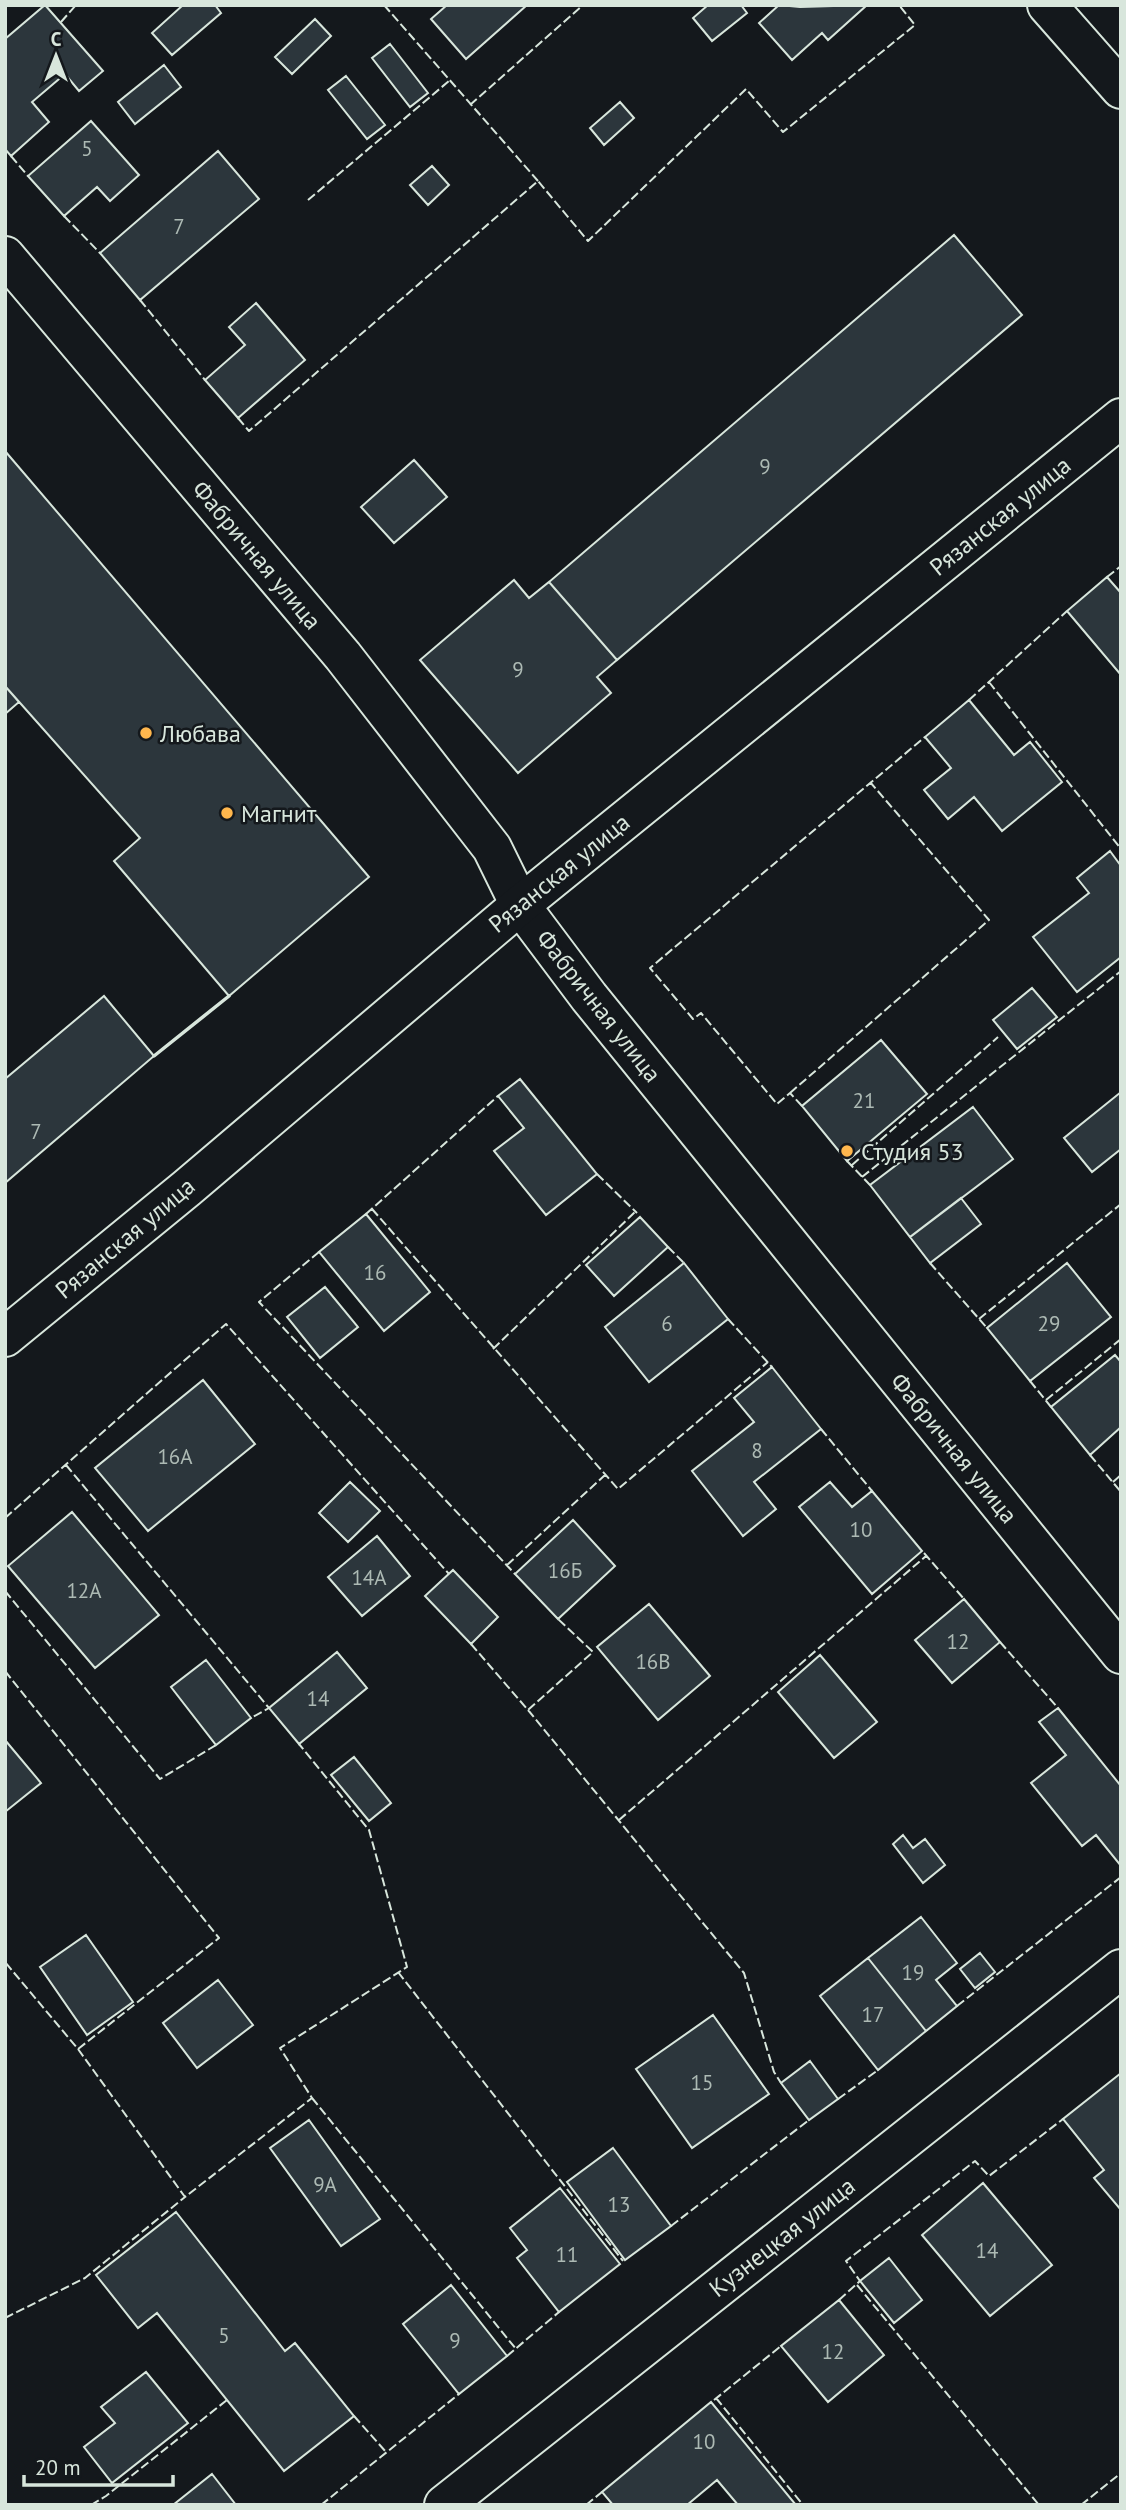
<svg xmlns="http://www.w3.org/2000/svg" width="1126" height="2510" viewBox="0 0 1126 2510" font-family="'PT Sans',sans-serif">
	<style>
		.building { fill: #2c363c; stroke: #d8e6dc; stroke-width: 2 }
		.lines { fill: none; stroke-linecap: round; stroke-linejoin: round }
		.minor-casing { stroke: #d8e6dc; stroke-width: 42 }
		.tertiary-casing { stroke: #d8e6dc; stroke-width: 42 }
		.secondary-casing { stroke: #d8e6dc; stroke-width: 42 }
		.minor { stroke: #14181c; stroke-width: 38 }
		.tertiary { stroke: #14181c; stroke-width: 38 }
		.secondary { stroke: #14181c; stroke-width: 38 }
		.fence { stroke: #d8e6dc; stroke-width: 2; stroke-dasharray: 9 3.5; stroke-linecap: butt }
		.wall { stroke: #d8e6dc; stroke-width: 3.5 }
		.poi-dot { fill: #ffb74d; stroke: #14181c; stroke-width: 2.5 }
		.labels { text-anchor: middle; dominant-baseline: central; stroke-width: 5; stroke-linejoin: round; paint-order: stroke }
		.number-label { font-size: 21px; fill: #adbab4 }
		.street-label { font-size: 24px; fill: #d8e6dc; stroke: #14181c }
		.poi-label { font-size: 24px; fill: #d8e6dc; stroke: #14181c; text-anchor: start }
	</style>
	<rect width="100%" height="100%" fill="#14181c"/>
	<path class="building" d="M45 5 103 71 79 91 65 74 32 102 49 122 11 156 5 149V39Z
		M183 5H215L221 13 172 55 152 33Z
		M447 5H527L466 59 431 19Z
		M708 5H741L747 13 712 41 693 18Z
		M779 5 800 7 867 5 828 40 822 33 792 60 759 23Z
		M315 19 331 36 292 74 275 57Z
		M390 44 428 93 410 107 372 58Z
		M164 65 181 87 135 124 118 102Z
		M346 76 385 125 367 139 328 90Z
		M620 102 634 118 604 145 590 128Z
		M91 121 139 175 110 201 97 187 64 216 28 176Z
		M218 151 259 199 140 300 100 253Z
		M432 166 449 185 428 205 410 185Z
		M954 235 1022 315 617 660 549 582Z
		M256 303 305 360 238 418 205 380 245 345 229 327Z
		M5 451 369 877 229 996 114 861 140 838 5 686Z
		M414 460 447 497 394 543 361 507Z
		M1107 577 1121 593V675L1067 611Z
		M514 580 529 598 549 582 617 660 597 677 611 693 518 773 420 660Z
		M5 686 19 702 5 714Z
		M969 700 1014 755 1030 742 1062 782 1002 831 974 797 948 819 924 790 951 768 925 737Z
		M1110 851 1121 866V957L1077 992 1033 937 1089 893 1077 878Z
		M1032 988 1057 1017 1017 1049 993 1020Z
		M104 996 154 1056 5 1183V1079Z
		M881 1040 927 1094 847 1161 802 1106Z
		M520 1079 597 1174 546 1215 494 1151 524 1128 498 1096Z
		M1121 1092V1149L1092 1172 1064 1138Z
		M973 1107 1013 1159 910 1237 870 1185Z
		M961 1198 981 1224 930 1263 910 1237Z
		M366 1214 430 1292 384 1331 319 1252Z
		M640 1217 668 1247 614 1296 586 1265Z
		M684 1263 728 1319 649 1382 605 1327Z
		M1067 1263 1111 1317 1030 1381 987 1328Z
		M325 1287 358 1327 320 1358 287 1317Z
		M1115 1355 1121 1362V1427L1090 1455 1051 1407Z
		M772 1367 821 1429 754 1482 776 1509 743 1536 692 1471 754 1422 734 1398Z
		M203 1380 255 1444 148 1531 95 1468Z
		M350 1482 380 1511 348 1542 319 1513Z
		M830 1482 852 1507 872 1491 922 1551 872 1594 799 1507Z
		M72 1512 159 1615 95 1668 8 1566Z
		M573 1520 615 1566 558 1619 515 1574Z
		M377 1536 410 1576 362 1616 328 1577Z
		M453 1570 498 1617 471 1644 425 1596Z
		M964 1599 1000 1642 952 1683 915 1640Z
		M649 1604 710 1676 658 1720 597 1647Z
		M337 1652 367 1688 299 1744 269 1708Z
		M820 1655 877 1722 834 1758 778 1692Z
		M206 1660 251 1718 216 1745 171 1687Z
		M1058 1708 1121 1786V1866L1096 1835 1082 1846 1031 1783 1066 1755 1039 1722Z
		M5 1740 41 1783 5 1812Z
		M354 1757 391 1803 369 1821 331 1775Z
		M903 1835 913 1848 925 1839 945 1865 923 1883 893 1844Z
		M921 1917 957 1963 936 1980 957 2006 926 2031 868 1958Z
		M86 1935 133 2002 87 2035 40 1967Z
		M980 1953 995 1972 975 1988 960 1969Z
		M868 1958 926 2031 878 2070 820 1996Z
		M218 1980 253 2025 197 2068 163 2023Z
		M713 2015 769 2094 692 2148 636 2069Z
		M810 2061 838 2099 809 2120 781 2083Z
		M1121 2073V2210L1094 2178 1104 2170 1063 2119Z
		M309 2120 380 2219 341 2246 270 2148Z
		M613 2148 671 2226 625 2260 567 2182Z
		M983 2183 1052 2265 990 2316 922 2235Z
		M560 2188 620 2264 559 2312 517 2258 527 2250 510 2228Z
		M176 2212 285 2351 295 2343 354 2416 284 2471 157 2313 138 2328 96 2275Z
		M889 2258 922 2300 894 2323 860 2281Z
		M451 2285 507 2356 459 2394 403 2324Z
		M839 2300 884 2355 828 2402 781 2346Z
		M146 2372 188 2423 112 2483 84 2447 115 2423 101 2407Z
		M711 2402 796 2505H738L717 2480 687 2505H613L602 2492Z
		M212 2474 236 2505H173Z"/>
	<g class="lines">
		<g class="minor-casing">
			<path id="minor" d="M5 256 343 656 492 848 520 905
				M444 2505 1121 1969"/>
		</g>
		<g class="tertiary-casing">
			<path id="tertiary" d="M1047 5 1121 89
				M520 905 589 997 1121 1654"/>
		</g>
		<g class="secondary-casing">
			<path id="secondary" d="M5 1337 187 1188 520 905 1121 418"/>
		</g>
		<use href="#minor" class="minor"/>
		<use href="#tertiary" class="tertiary"/>
		<use href="#secondary" class="secondary"/>
		<path class="fence" d="M384 5 538 181
			M61 22 76 5
			M470 105 583 5
			M11 156 28 176
			M308 200 449 81
			M64 216 100 253
			M140 300 205 380
			M238 418 249 431 538 181 588 241 746 89 783 132 915 25 899 5
			M1107 577 1121 566
			M989 682 1121 849
			M969 700 1067 611
			M790 1093 989 920 870 782
			M802 1106 790 1093 777 1104 701 1013 693 1019 650 968 925 737
			M847 1161 870 1185
			M852 1165 998 1037
			M597 1174 637 1213
			M862 1177 1121 971
			M372 1209 618 1489 768 1362
			M366 1214 498 1096
			M668 1247 684 1263
			M319 1252 259 1302 515 1574
			M930 1263 987 1328
			M728 1319 772 1367
			M979 1319 1121 1204
			M493 1349 635 1212
			M1030 1381 1051 1407
			M1046 1400 1121 1339
			M821 1429 872 1491
			M1090 1455 1121 1492
			M66 1465 269 1708 251 1718
			M1113 1482 1121 1475
			M5 1518 226 1324 449 1574
			M924 1553 964 1599
			M507 1565 605 1475
			M5 1591 160 1779 216 1745
			M1000 1642 1058 1708
			M471 1644 528 1710 593 1652 558 1619
			M5 1671 219 1938 78 2049 5 1962
			M528 1710 744 1973 774 2072 781 2083
			M619 1820 926 1556
			M398 1972 623 2261
			M957 2006 1121 1877
			M78 2049 185 2197 312 2098 280 2048 407 1967 369 1830 299 1744
			M312 2098 516 2349
			M838 2099 878 2070
			M671 2226 809 2120
			M857 2285 1039 2505
			M839 2300 860 2281 846 2261 975 2161 989 2176 1063 2119
			M5 2318 85 2278 185 2197
			M507 2356 559 2312
			M716 2398 803 2505
			M714 2400 781 2346
			M354 2416 386 2452
			M91 2505 106 2496 227 2400
			M321 2505 459 2394
			M586 2505 602 2492
			M1081 2505 1121 2473"/>
		<path class="wall" d="M154 1056 229 996"/>
	</g>
	<g class="poi-dot">
		<circle cx="146" cy="733" r="7"/>
		<circle cx="227" cy="813" r="7"/>
		<circle cx="847" cy="1151" r="7"/>
	</g>
	<g class="labels">
		<g class="number-label">
			<text x="87" y="148">5</text>
			<text x="179" y="226">7</text>
			<text x="765" y="466">9</text>
			<text x="518" y="669">9</text>
			<text x="864" y="1100">21</text>
			<text x="36" y="1131">7</text>
			<text x="375" y="1272">16</text>
			<text x="667" y="1323">6</text>
			<text x="1049" y="1323">29</text>
			<text x="757" y="1450">8</text>
			<text x="175" y="1456">16А</text>
			<text x="861" y="1529">10</text>
			<text x="565" y="1570">16Б</text>
			<text x="369" y="1577">14А</text>
			<text x="84" y="1590">12А</text>
			<text x="958" y="1641">12</text>
			<text x="653" y="1661">16В</text>
			<text x="318" y="1698">14</text>
			<text x="913" y="1972">19</text>
			<text x="873" y="2014">17</text>
			<text x="702" y="2082">15</text>
			<text x="325" y="2184">9А</text>
			<text x="619" y="2204">13</text>
			<text x="987" y="2250">14</text>
			<text x="567" y="2254">11</text>
			<text x="224" y="2335">5</text>
			<text x="455" y="2340">9</text>
			<text x="833" y="2351">12</text>
			<text x="704" y="2441">10</text>
		</g>
		<g class="street-label">
			<text transform="translate(1000 516) rotate(-39)">Рязанская улица</text>
			<text transform="translate(257 555) rotate(50)">Фабричная улица</text>
			<text transform="translate(559 873) rotate(-39)">Рязанская улица</text>
			<text transform="translate(599 1006) rotate(52)">Фабричная улица</text>
			<text transform="translate(125 1238) rotate(-40)">Рязанская улица</text>
			<text transform="translate(954 1448) rotate(51)">Фабричная улица</text>
			<text transform="translate(782 2237) rotate(-38)">Кузнецкая улица</text>
		</g>
		<g class="poi-label">
			<text x="160" y="733">Любава</text>
			<text x="241" y="813">Магнит</text>
			<text x="861" y="1151">Студия 53</text>
		</g>
	</g>
	<rect width="1126" height="2510" fill="none" stroke="#d8e6dc" stroke-width="14"/>
	<g transform="translate(56 56)" stroke="#14181c" stroke-width="5" paint-order="stroke">
	<path d="M0-5L12 26L0 18L-12 26Z" fill="#d8e6dc"/>
	<text y="-10" font-size="19" font-weight="bold" text-anchor="middle" fill="#d8e6dc">С</text>
	</g>
	<path d="M24 2475v10h149v-10" fill="none" stroke="#d8e6dc" stroke-width="3.5"/>
	<text x="35" y="2475" font-size="21" fill="#d8e6dc" stroke="#14181c" stroke-width="5" paint-order="stroke">20 m</text>
</svg>
